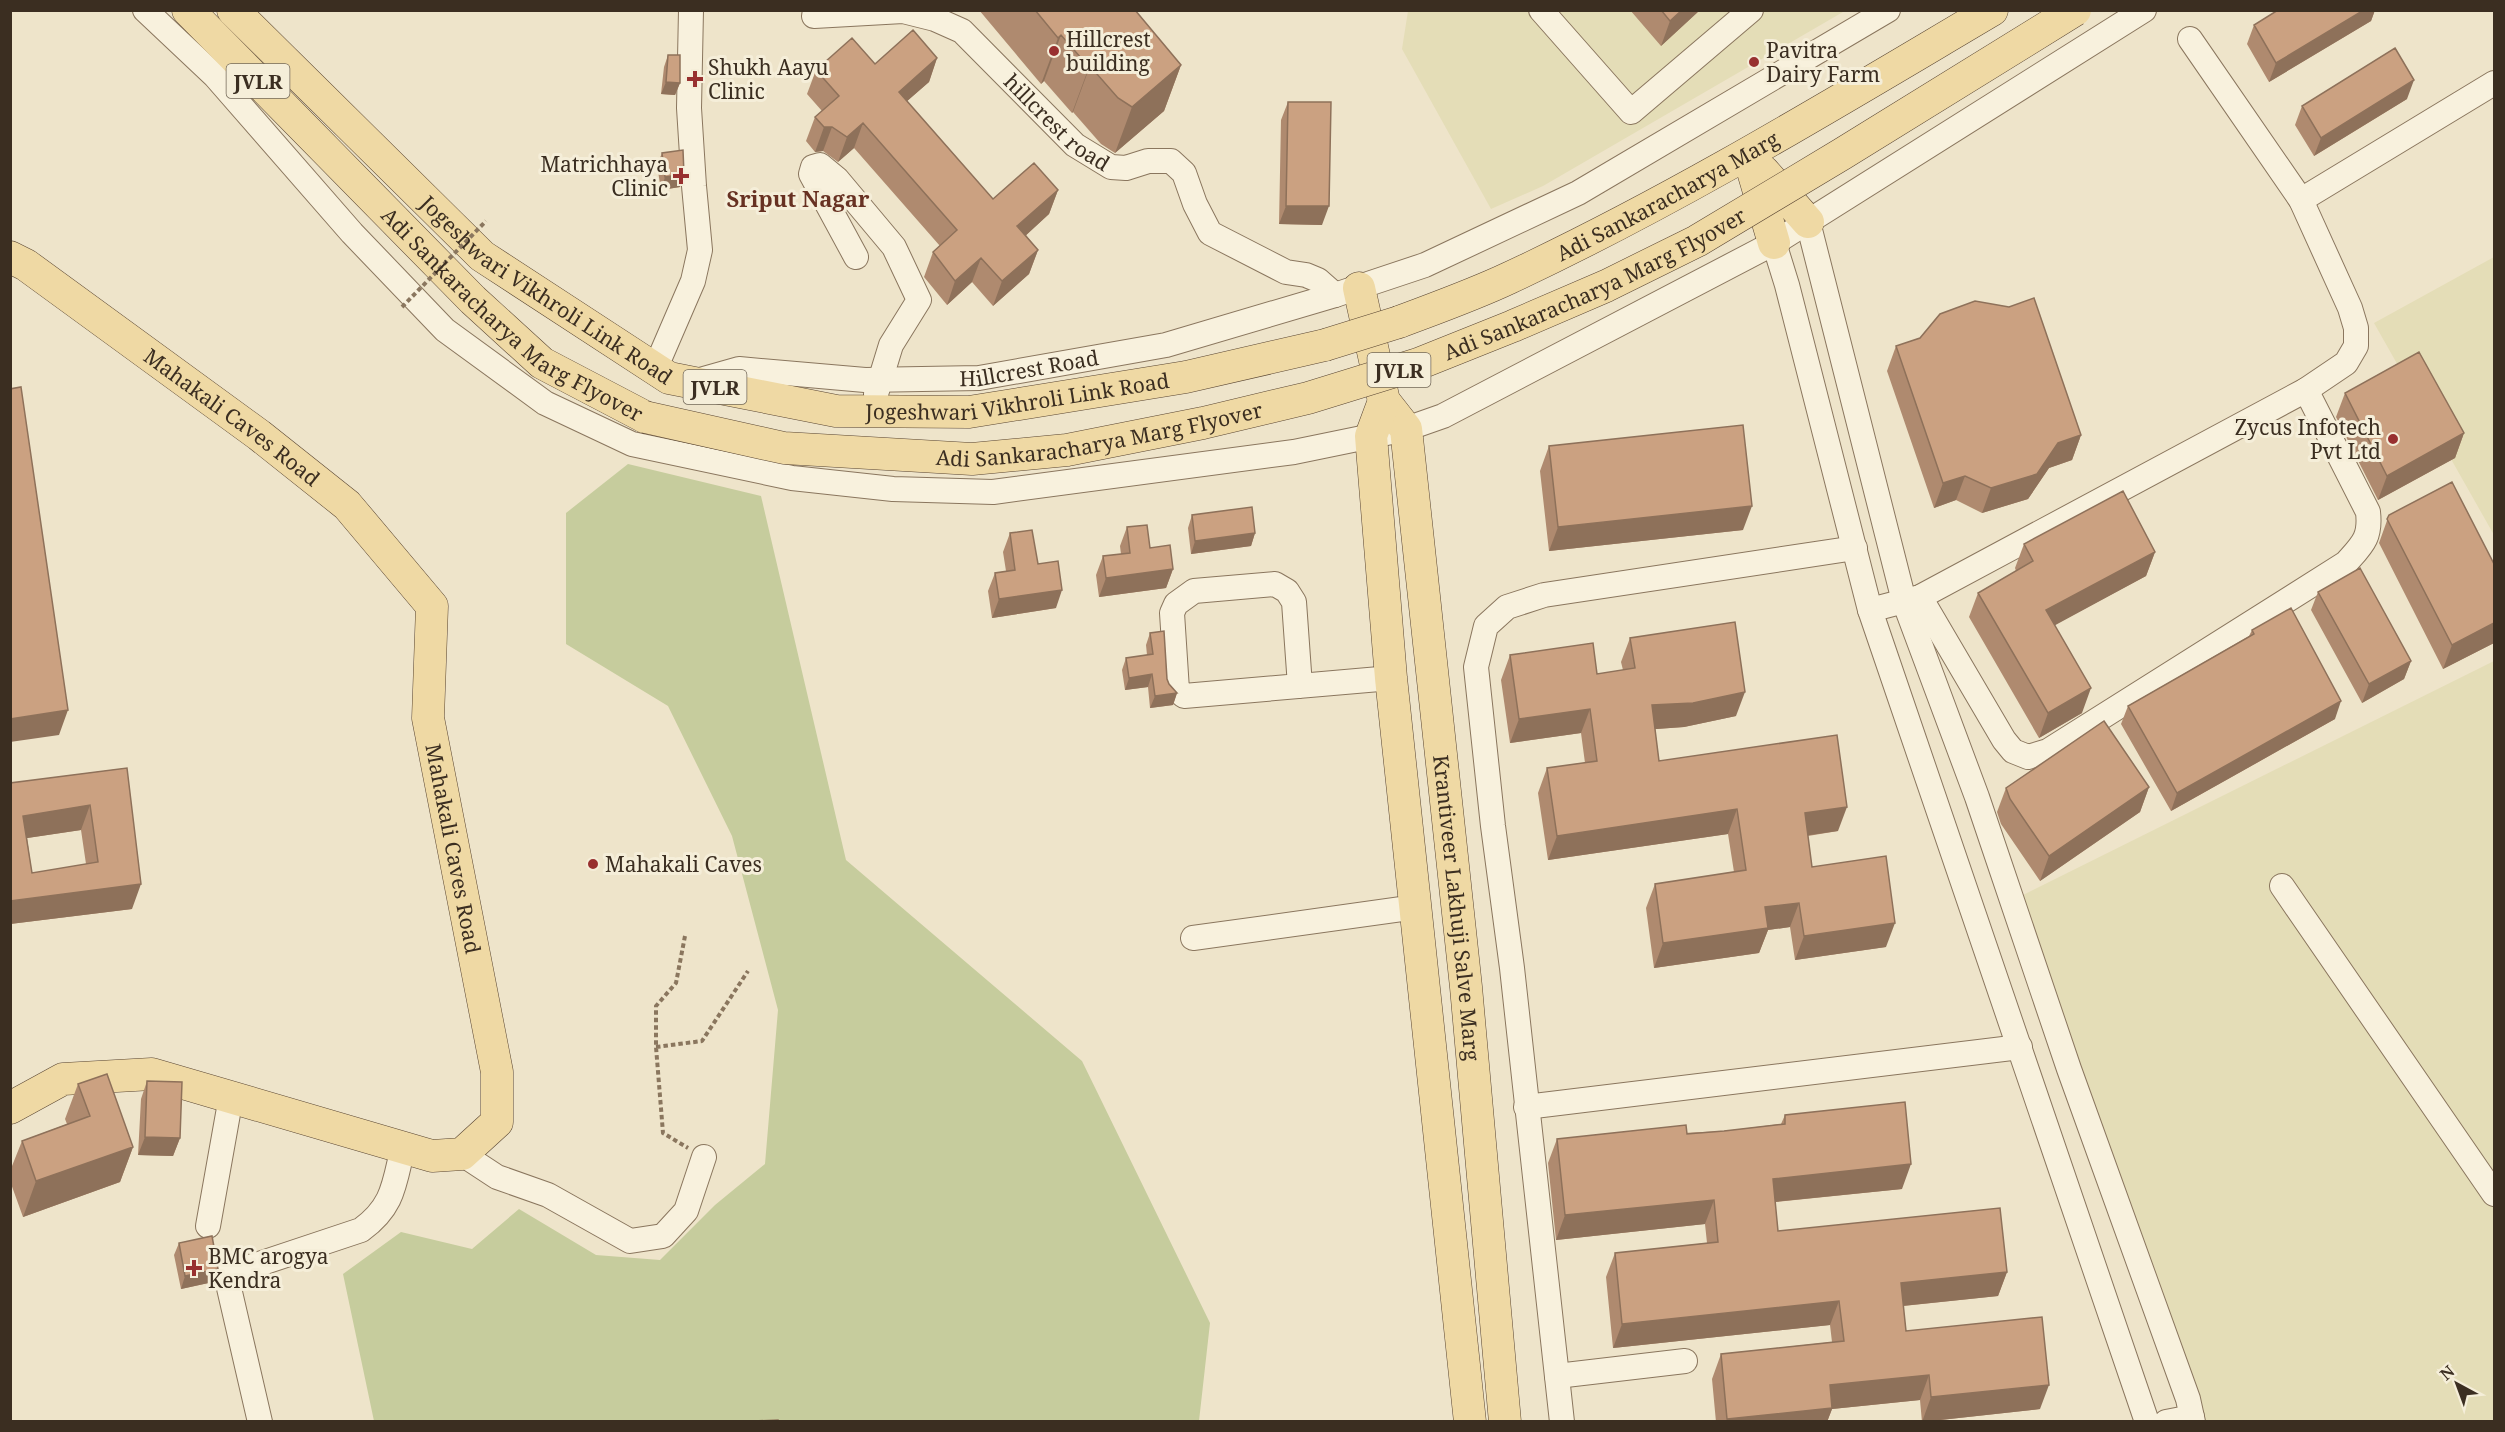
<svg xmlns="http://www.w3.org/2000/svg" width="2505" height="1432" viewBox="0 0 2505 1432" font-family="'Noto Serif',serif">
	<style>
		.farmland { fill: #e4ddb7 }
		.green { fill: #c6cc9d }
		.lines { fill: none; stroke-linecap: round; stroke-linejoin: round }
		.minor-casing { stroke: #8a765e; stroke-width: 26 }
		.major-casing { stroke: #594532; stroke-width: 33 }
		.path { stroke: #8a765e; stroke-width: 4; stroke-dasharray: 4.5 3; stroke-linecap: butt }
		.minor { stroke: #f8f1dd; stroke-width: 24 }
		.major { stroke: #efd9a4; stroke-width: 32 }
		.major-bridge-casing { stroke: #594532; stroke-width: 33; stroke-linecap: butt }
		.path-bridge { stroke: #8a765e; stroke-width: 4; stroke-dasharray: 4.5 3; stroke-linecap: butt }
		.major-bridge { stroke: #efd9a4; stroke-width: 32 }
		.wall { fill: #af8a6f; fill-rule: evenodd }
		.shaded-wall { fill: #8e715a }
		.building { fill: #cba181; stroke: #8e715a; stroke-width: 1.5; fill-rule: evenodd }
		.poi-dot { fill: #98302f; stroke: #f5eed9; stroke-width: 2 }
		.labels { text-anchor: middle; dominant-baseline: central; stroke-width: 6; stroke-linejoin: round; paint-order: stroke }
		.shield { fill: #f5eed9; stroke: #736858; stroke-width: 1.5 }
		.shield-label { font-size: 20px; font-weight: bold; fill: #3b2e21 }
		.poi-label { font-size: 21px; fill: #3b2e21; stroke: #f5eed9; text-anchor: start }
		.street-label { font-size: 21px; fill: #3b2e21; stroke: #f5eed9 }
		.neighbourhood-label { font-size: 22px; font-weight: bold; fill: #673122; stroke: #f5eed9 }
	</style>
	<rect width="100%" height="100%" fill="#eee4ca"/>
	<path class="farmland" d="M1843 10V12L1543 186 1491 209 1402 49 1408 11Z
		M2494 257V535L2374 323Z
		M2494 661V1421H2197L2017 898Z"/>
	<path class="green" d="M628 464 761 496 846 860 1082 1061 1210 1323 1199 1421H374L343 1274 401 1232 472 1249 519 1209 596 1255 660 1260 715 1205 765 1164 778 1010 732 836 668 706 566 644V513Z"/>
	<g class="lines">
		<g class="minor-casing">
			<g id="minor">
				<path d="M145 10 215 76 352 233 445 330 545 403 632 444 792 478 893 489 993 492 1294 452 1406 429 1443 416 1774 243 2144 10"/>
				<path d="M1541 10 1631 112 1751 10"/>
				<path id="s1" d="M814 16 903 11 935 19 962 31 1075 145 1111 167 1126 168 1148 161H1171L1184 173 1195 204 1210 233 1286 272 1306 275 1318 280 1335 295"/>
				<path d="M2301 200 2494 83"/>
				<path d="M1808 222 1904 601 1977 797 2069 1069 2188 1399 2193 1422"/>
				<path d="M1774 243 1787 285 1870 610 2147 1422"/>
				<path d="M856 257 811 174 813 167 820 165 837 179 894 247 919 300 891 345 876 394"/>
				<path d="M655 369 693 281 700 250 694 186 689 108 691 10"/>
				<path id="s2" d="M693 382 739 369 865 380 979 378 1166 345 1335 295 1425 265 1578 193 1888 10"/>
				<path d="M1920 597 2004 740 2013 751 2028 757 2048 751 2346 563C2362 545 2371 538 2368 512L2306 390"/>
				<path d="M1870 610 1920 597 2306 390 2346 363 2356 346V328L2350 308 2301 200 2190 39"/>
				<path d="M1300 686 1294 602 1287 591 1275 584 1194 591 1176 604 1172 613 1177 690 1184 696 1391 678"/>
				<path d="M2282 886 2494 1194"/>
				<path d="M1193 938 1416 907"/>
				<path d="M1526 1107 2020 1047"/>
				<path d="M462 1154 497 1177 548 1195 630 1241 663 1236 686 1211 704 1157"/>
				<path d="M208 1226 231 1097"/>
				<path d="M1557 1376 1685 1361"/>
				<path d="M260 1422 226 1275 361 1230C394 1206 394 1184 403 1147"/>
				<path d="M1562 1422 1512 968 1493 826 1476 667 1486 626 1507 607 1544 595 1855 548"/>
				<path d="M2166 1422 2192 1417"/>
			</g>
		</g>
		<g class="major-casing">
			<g id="major">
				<path id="s3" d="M188 10 473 300 542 363 645 417"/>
				<path id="s4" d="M233 10 482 256 669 378 836 411 969 412 1186 377 1325 345"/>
				<path d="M1748 154 1774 243"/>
				<path d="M1763 171 1808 222"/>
				<path id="s5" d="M10 257 26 265 259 435 347 505 432 606 428 718 497 1072V1122L462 1154 432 1156 152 1074 63 1079 10 1108"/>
				<path id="s6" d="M1359 288 1384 401 1406 429 1466 987 1505 1422"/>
				<path id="s7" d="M1399 322C1436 308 1473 295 1509 278 1676 200 1833 104 1992 10"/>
				<path d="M1384 401 1371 436 1391 678 1470 1422"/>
			</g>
		</g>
		<path class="path" d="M685 936 676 983 656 1006V1047L663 1133 688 1148
			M656 1047 702 1041 748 971"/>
		<use href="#minor" class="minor"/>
		<use href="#major" class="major"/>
		<g class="major-bridge-casing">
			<g id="major-bridge">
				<path d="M1325 345 1399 322"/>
				<path id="s8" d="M645 417 784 448 972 459 1067 450 1203 423 1308 398 1418 364 1513 326 1606 286 1697 241 1842 154 2075 10"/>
			</g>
		</g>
		<path class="path-bridge" d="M402 307 486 221"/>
		<use href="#major-bridge" class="major-bridge"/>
	</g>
	<path class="wall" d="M979 10H1135L1181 65 1164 111 1115 153 1101 144 1073 112 1072 113 1044 81 1041 84Z
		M1630 10H1700L1661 46Z
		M2278 10H2375L2371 21 2269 82 2247 44 2254 25Z
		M668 55 680 83 675 95 661 94 664 67Z
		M937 58 929 82 907 101 993 199 1058 190 1049 214 1026 235 1038 250 1029 274 993 306 972 282 947 305 924 277 933 252 940 246 854 148 838 162 823 151 815 152 806 141 815 117 822 111 807 94 816 70Z
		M2407 99 2314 156 2295 125 2302 106Z
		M1288 102 1322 225 1279 224 1281 120Z
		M662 153 680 187 661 190 657 165Z
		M1896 346 2081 435 2072 460 2049 468 2028 499 1982 513 1956 500 1934 508 1887 371Z
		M2345 393 2464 433 2455 458 2378 500 2336 417Z
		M1549 446 1743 530 1549 551 1540 471Z
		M1192 515 1255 533 1251 546 1191 554 1188 528Z
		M2389 515 2494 564V643L2443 669 2379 543Z
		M1127 527 1173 569 1166 588 1099 597 1096 575 1103 556 1121 554 1120 546Z
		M1010 533 1038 564 1056 608 992 618 988 591 995 573 1006 571 1003 552Z
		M2024 544 2155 552 2146 576 2054 625 2082 713 2039 738 1969 617 1978 593 2016 571 2015 568Z
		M2318 592 2411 661 2404 679 2362 703 2311 610Z
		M2252 630 2335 719 2171 811 2121 724 2128 706 2249 636Z
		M1150 633 1169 684 1177 693 1173 705 1150 708 1148 687 1125 690 1122 670 1126 658 1147 655 1146 645Z
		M1630 638 1736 716 1684 727 1655 729 1659 761 1838 831 1808 836 1812 867 1886 947 1795 960 1790 927 1768 930 1759 953 1654 968 1646 908 1655 884 1734 872 1728 834 1548 860 1538 793 1547 768 1585 763 1581 733 1510 743 1501 680 1510 655 1597 674 1623 670 1621 662Z
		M127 768 132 909 10 924V783ZM81 830 86 864 32 873 27 838Z
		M2149 787 2140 812 2040 881 2001 824 1997 812 2006 788Z
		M147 1081 180 1138 173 1156 138 1155 141 1099Z
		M78 1084 133 1147 120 1182 23 1217 10 1181V1171L22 1141 67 1124 65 1119Z
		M1785 1115 1902 1189 1775 1202 1778 1231 2007 1272 1998 1296 1903 1306 1906 1331 2040 1409 1922 1422 1920 1400 1832 1409 1827 1422H1716L1712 1379 1721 1354 1832 1342 1830 1325 1613 1348 1606 1277 1615 1253 1707 1243 1705 1224 1556 1240 1548 1163 1557 1139 1724 1131 1781 1124Z
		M179 1243 213 1282 181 1289 174 1255Z"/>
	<path class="shaded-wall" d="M1682 10H1700L1661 46 1670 21Z
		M2364 10H2375L2371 21 2269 82 2276 63Z
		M1061 35 1044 81 1041 84 1058 38Z
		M937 58 929 82 890 116 899 92Z
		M1181 65 1164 111 1115 153 1132 107Z
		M1090 66 1073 112 1072 113 1089 67Z
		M2414 80 2407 99 2314 156 2321 138Z
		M666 82 680 83 675 95 661 94Z
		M863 123 854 148 838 162 847 137Z
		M824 127H832L823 151 815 152Z
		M684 174 680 187 661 190 665 177Z
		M1058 190 1049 214 1009 251 1017 226Z
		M1286 206H1329L1322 225 1279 224Z
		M1038 250 1029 274 993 306 1002 281Z
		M981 258 972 282 947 305 955 281Z
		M2464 433 2455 458 2378 500 2387 476Z
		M2081 435 2072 460 2049 468 2028 499 1982 513 1991 488 2058 443Z
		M1965 476 1956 500 1934 508 1943 483Z
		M1752 506 1743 530 1549 551 1558 527Z
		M1255 533 1251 546 1191 554 1195 541Z
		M2155 552 2146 576 2037 635 2046 610Z
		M1173 569 1166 588 1099 597 1106 578Z
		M1062 590 1056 608 992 618 999 599Z
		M2494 623V643L2443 669 2452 645Z
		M2411 661 2404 679 2362 703 2369 684Z
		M1152 674 1148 687 1125 690 1129 678Z
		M2091 688 2082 713 2039 738 2048 713Z
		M1745 692 1736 716 1684 727 1643 730 1652 705Z
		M1177 693 1173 705 1150 708 1155 696Z
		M2341 701 2335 719 2171 811 2177 793Z
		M1590 709 1581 733 1510 743 1519 719Z
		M68 710 59 735 10 742V719Z
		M2149 787 2140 812 2040 881 2049 856Z
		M90 805 81 830 14 840 23 816Z
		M1847 807 1838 831 1796 837 1805 813Z
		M1737 809 1728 834 1548 860 1557 836Z
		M141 884 132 909 10 924V901Z
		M1799 903 1790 927 1768 930 1759 953 1654 968 1663 943 1765 907Z
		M1895 923 1886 947 1795 960 1804 936Z
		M145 1137 180 1138 173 1156 138 1155Z
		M133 1147 120 1182 23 1217 36 1181Z
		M1911 1164 1902 1189 1764 1203 1773 1179Z
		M1714 1200 1705 1224 1556 1240 1565 1215Z
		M218 1269 213 1282 181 1289 185 1276Z
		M2007 1272 1998 1296 1892 1307 1901 1283Z
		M1839 1301 1830 1325 1613 1348 1622 1324Z
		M1929 1375 1920 1400 1832 1409 1827 1422H1726L1727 1419 1830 1385Z
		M2049 1385 2040 1409 1922 1422 1931 1397Z"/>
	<path class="building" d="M1035 10H1135L1181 65 1132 107 1118 98 1090 66 1089 67 1061 35 1058 38Z
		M1661 10H1682L1670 21Z
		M2278 10H2364L2276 63 2254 25Z
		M913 30 937 58 899 92 993 199 1034 163 1058 190 1017 226 1038 250 1002 281 981 258 955 281 933 252 957 230 863 123 847 137 832 127H824L815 117 839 96 816 70 852 38 875 64Z
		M2395 48 2414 80 2321 138 2302 106Z
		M668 55H680V83L666 82Z
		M1288 102H1331L1329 206H1286Z
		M683 150 684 174 665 177 662 153Z
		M2034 298 2081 435 2058 443 2037 474 1991 488 1965 476 1943 483 1896 346 1920 338 1940 314 1975 301 2009 307Z
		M2419 352 2464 433 2387 476 2345 393Z
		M21 387 68 710 10 719V389Z
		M1743 425 1752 506 1558 527 1549 446Z
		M2452 482 2494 564V623L2452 645 2387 519 2389 515Z
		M2123 491 2155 552 2046 610 2091 688 2048 713 1978 593 2033 561 2024 544Z
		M1252 507 1255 533 1195 541 1192 515Z
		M1147 525 1150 548 1170 545 1173 569 1106 578 1103 556 1130 553 1127 527Z
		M1032 530 1038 564 1058 561 1062 590 999 599 995 573 1015 570 1010 533Z
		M2360 568 2411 661 2369 684 2318 592Z
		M2291 608 2341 701 2177 793 2128 706 2254 634 2252 630Z
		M1735 622 1745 692 1693 703 1652 705 1659 761 1837 735 1847 807 1805 813 1812 867 1886 856 1895 923 1804 936 1799 903 1765 907 1768 928 1663 943 1655 884 1746 870 1737 809 1557 836 1547 768 1597 761 1590 709 1519 719 1510 655 1593 643 1597 674 1635 668 1630 638Z
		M1164 631 1167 679 1169 684 1177 693 1155 696 1152 674 1129 678 1126 658 1153 654 1150 633Z
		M2104 721 2149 787 2049 856 2010 799 2006 788Z
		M127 768 141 884 10 901V783ZM90 805 98 862 32 873 23 816Z
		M107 1074 133 1147 36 1181 22 1141 90 1116 78 1084Z
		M147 1081 182 1082 180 1138 145 1137Z
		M1905 1102 1911 1164 1773 1179 1778 1231 2000 1208 2007 1272 1901 1283 1906 1331 2042 1317 2049 1385 1931 1397 1929 1375 1830 1385 1832 1408 1727 1419 1721 1354 1844 1341 1839 1301 1622 1324 1615 1253 1718 1242 1714 1200 1565 1215 1557 1139 1686 1125 1687 1134 1724 1131 1785 1124V1115Z
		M212 1236 218 1269 185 1276 179 1243Z
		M778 1420V1422H732Z"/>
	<g class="poi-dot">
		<circle cx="1054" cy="51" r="6"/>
		<circle cx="1754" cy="62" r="6"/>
		<path d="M692 70h6v6h6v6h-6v6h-6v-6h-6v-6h6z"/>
		<path d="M678 167h6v6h6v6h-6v6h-6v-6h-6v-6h6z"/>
		<circle cx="2393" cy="439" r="6"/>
		<circle cx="593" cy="864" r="6"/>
		<path d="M191 1259h6v6h6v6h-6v6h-6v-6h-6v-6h6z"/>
	</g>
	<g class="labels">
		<g class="shield">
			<rect x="226.5" y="64" width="63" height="34" rx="4.5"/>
			<rect x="1367.5" y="353" width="63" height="34" rx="4.5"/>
			<rect x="683.5" y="370" width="63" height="34" rx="4.5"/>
		</g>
		<g class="shield-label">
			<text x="258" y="81">JVLR</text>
			<text x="1399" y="370">JVLR</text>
			<text x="715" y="387">JVLR</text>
		</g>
		<g class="poi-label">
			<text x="1066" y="39">Hillcrest<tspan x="1066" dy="24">building</tspan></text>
			<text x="1766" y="50">Pavitra<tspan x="1766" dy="24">Dairy Farm</tspan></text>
			<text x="708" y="67">Shukh Aayu<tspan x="708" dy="24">Clinic</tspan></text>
			<text x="668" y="164" text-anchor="end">Matrichhaya<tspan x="668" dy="24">Clinic</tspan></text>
			<text x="2381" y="427" text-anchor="end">Zycus Infotech<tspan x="2381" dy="24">Pvt Ltd</tspan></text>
			<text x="605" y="864">Mahakali Caves</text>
			<text x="208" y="1256">BMC arogya<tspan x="208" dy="24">Kendra</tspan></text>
		</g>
		<g class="street-label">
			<text stroke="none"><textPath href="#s1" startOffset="284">hillcrest road</textPath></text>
			<text stroke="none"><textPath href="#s7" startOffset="297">Adi Sankaracharya Marg</textPath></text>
			<text stroke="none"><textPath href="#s8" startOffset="982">Adi Sankaracharya Marg Flyover</textPath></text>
			<text stroke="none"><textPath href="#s4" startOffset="422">Jogeshwari Vikhroli Link Road</textPath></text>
			<text stroke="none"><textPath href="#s3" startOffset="447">Adi Sankaracharya Marg Flyover</textPath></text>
			<text stroke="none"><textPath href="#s2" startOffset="339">Hillcrest Road</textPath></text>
			<text stroke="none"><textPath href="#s4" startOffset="926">Jogeshwari Vikhroli Link Road</textPath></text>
			<text stroke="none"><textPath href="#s5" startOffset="274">Mahakali Caves Road</textPath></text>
			<text stroke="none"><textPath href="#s8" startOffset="460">Adi Sankaracharya Marg Flyover</textPath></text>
			<text stroke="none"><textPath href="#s5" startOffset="796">Mahakali Caves Road</textPath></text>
			<text stroke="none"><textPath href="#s6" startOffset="633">Krantiveer Lakhuji Salve Marg</textPath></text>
		</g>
		<g class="neighbourhood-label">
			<text x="798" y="198">Sriput Nagar</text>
		</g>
	</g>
	<rect width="2505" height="1432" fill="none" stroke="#3b2e21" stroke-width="24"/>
	<g transform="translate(2457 1384) rotate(319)" stroke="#f5eed9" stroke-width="4.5" paint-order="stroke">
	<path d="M0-4.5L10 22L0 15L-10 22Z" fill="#3b2e21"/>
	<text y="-9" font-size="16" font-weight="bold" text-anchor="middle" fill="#3b2e21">N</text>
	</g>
</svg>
